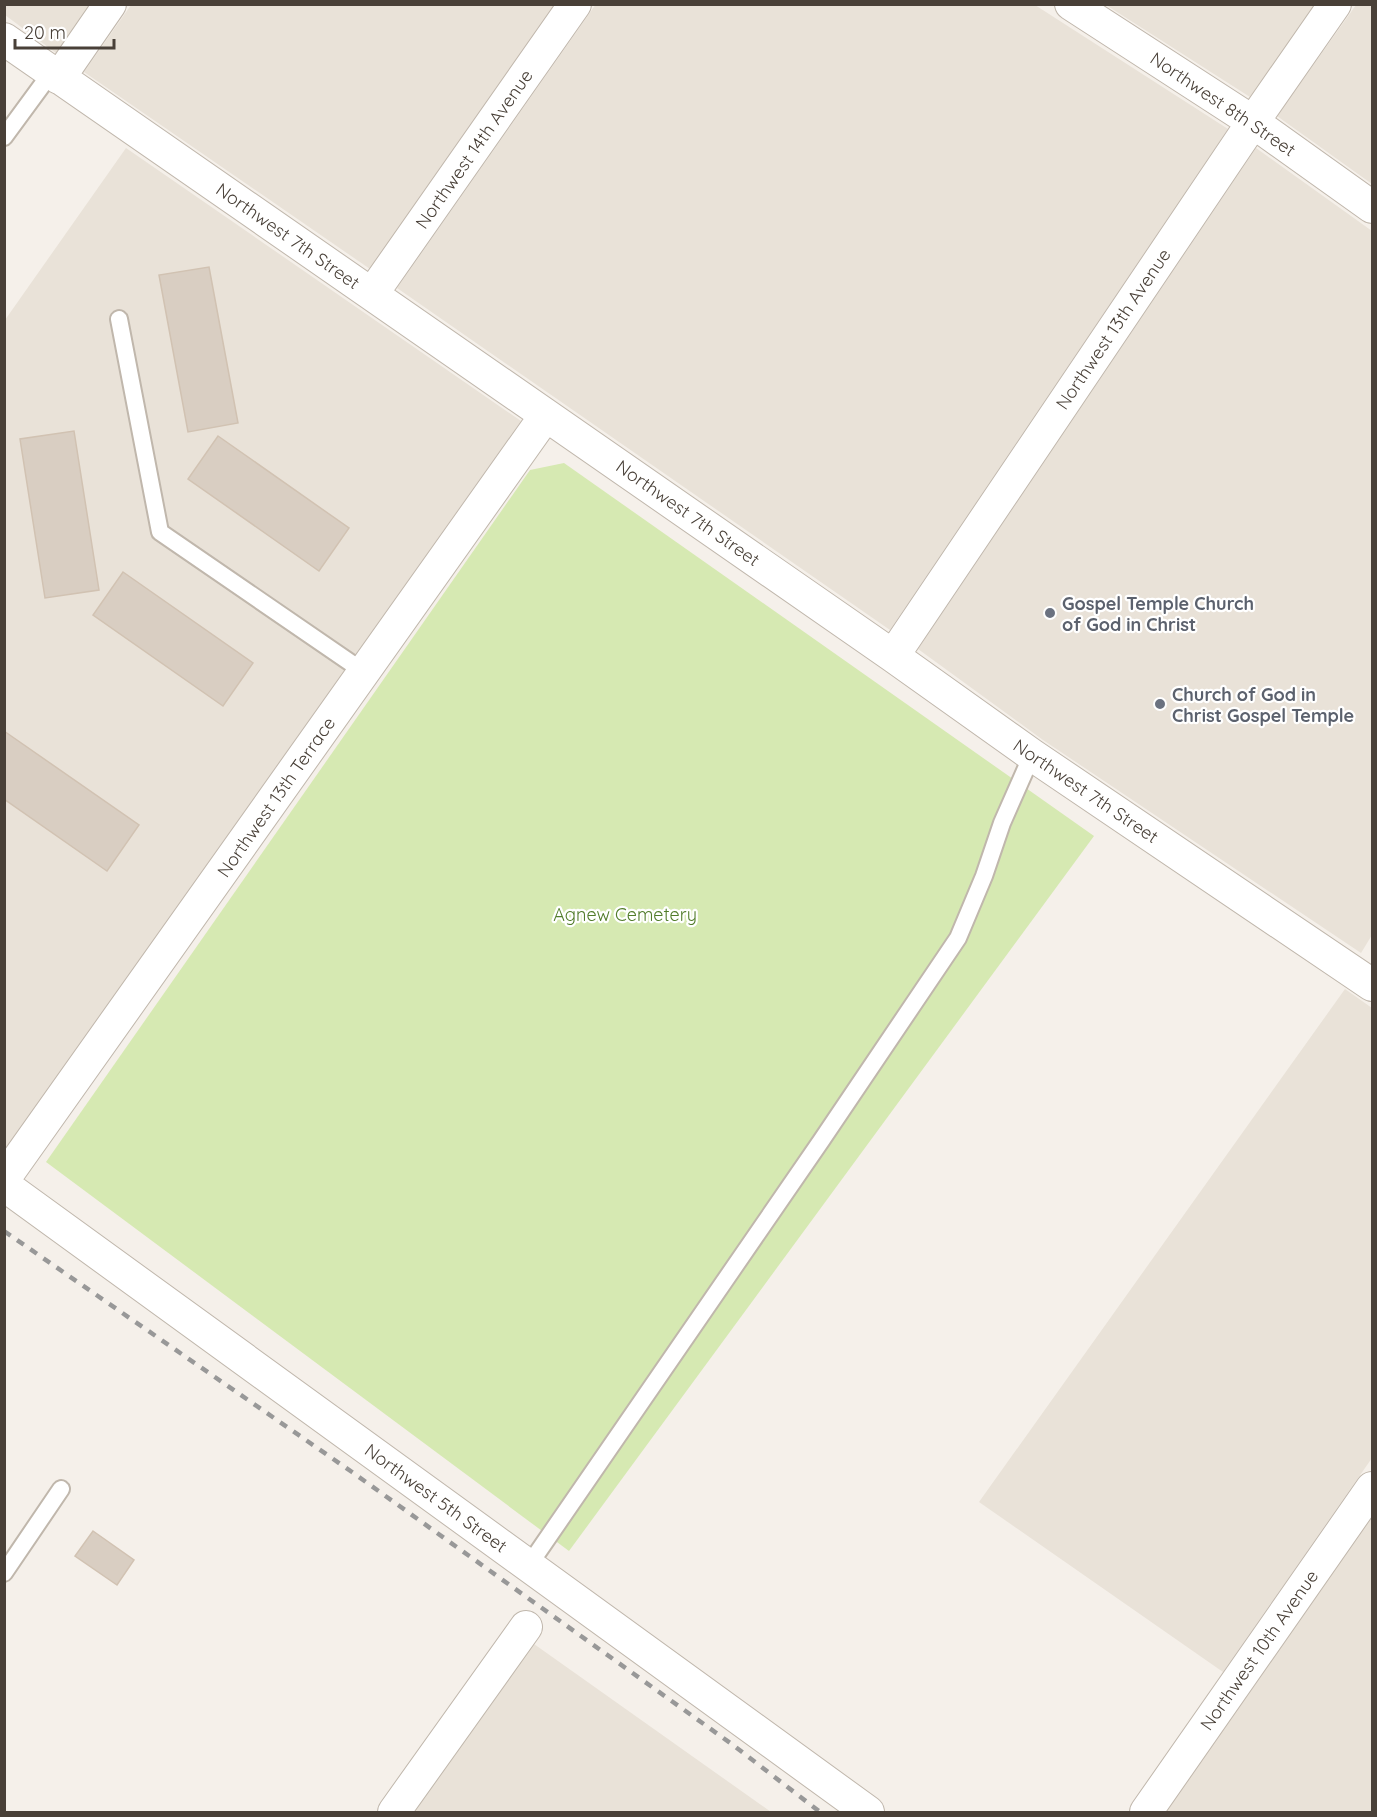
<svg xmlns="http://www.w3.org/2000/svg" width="1377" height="1817" viewBox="0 0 1377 1817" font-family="Quicksand,sans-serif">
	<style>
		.residential { fill: #e9e2d8 }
		.green { fill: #d6e9b2 }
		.building { fill: #d9cec2; stroke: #d1c2b2; stroke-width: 1.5 }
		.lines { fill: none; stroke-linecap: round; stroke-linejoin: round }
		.service-casing { stroke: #c0b7ac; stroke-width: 20 }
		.minor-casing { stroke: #c0b7ac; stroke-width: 34 }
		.service { stroke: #fff; stroke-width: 16 }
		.minor { stroke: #fff; stroke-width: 32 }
		.rail { stroke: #989898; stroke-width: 4.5; stroke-dasharray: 8 8; stroke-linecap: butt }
		.worship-dot { fill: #6b7280; stroke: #fff; stroke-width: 2 }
		.labels { text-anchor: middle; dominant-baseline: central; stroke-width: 4.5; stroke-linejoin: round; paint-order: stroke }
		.street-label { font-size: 18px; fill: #494038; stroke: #fff }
		.worship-label { font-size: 18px; font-weight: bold; fill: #5b616d; stroke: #fff; text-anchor: start }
		.park-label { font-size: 18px; fill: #517c2a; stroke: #fff }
	</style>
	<rect width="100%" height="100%" fill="#f5f0ea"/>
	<path class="residential" d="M5 4H90V5L56 53 5 15Z
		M596 4 1035 5 1228 129 890 630 397 288Z
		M131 5V4L555 5 370 269 84 72Z
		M1106 5H1315L1250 97Z
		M1356 5H1372V184L1277 116Z
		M126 148 521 421 5 1150V320Z
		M1256 148 1372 231V935L1361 953 1043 740 918 649Z
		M1345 989 1372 1008V1458L1223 1672 979 1502Z
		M1372 1517V1812H1166Z
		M534 1644 771 1812H410Z"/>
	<path class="green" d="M564 463 1094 836 569 1551 46 1162 530 470Z"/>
	<path class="building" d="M209 267 238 423 188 432 159 275Z
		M74 431 99 590 45 598 20 439Z
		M218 436 349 528 319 571 188 479Z
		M123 572 253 663 223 706 93 615Z
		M4 731 139 825 107 871 4 799Z
		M93 1531 134 1560 117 1585 75 1556Z"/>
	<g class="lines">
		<g class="service-casing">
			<path id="service" d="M4 137 51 73
				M119 319 160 532 364 672
				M529 1565 821 1141 958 938 984 876 1002 823 1032 755
				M4 1573 61 1489"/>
		</g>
		<g class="minor-casing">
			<path id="minor" d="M1071 4 1253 122 1372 207
				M4 39 893 656 1032 755 1372 985
				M59 78 110 4
				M372 294 575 4
				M893 656 1253 122 1335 4
				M4 1179 546 415
				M4 1185 868 1812
				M394 1812 526 1627
				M1146 1812 1372 1488"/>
		</g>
		<use href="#service" class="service"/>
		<use href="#minor" class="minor"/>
		<path class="rail" d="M4 1231 352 1472 733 1745 820 1812"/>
	</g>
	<g class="worship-dot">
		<circle cx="1050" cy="613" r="6"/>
		<circle cx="1160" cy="704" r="6"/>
	</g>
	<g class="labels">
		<g class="street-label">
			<text transform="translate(1223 104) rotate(34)">Northwest 8th Street</text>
			<text transform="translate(474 149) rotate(-55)">Northwest 14th Avenue</text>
			<text transform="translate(288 236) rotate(35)">Northwest 7th Street</text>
			<text transform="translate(1113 329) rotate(-56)">Northwest 13th Avenue</text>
			<text transform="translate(688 513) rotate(35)">Northwest 7th Street</text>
			<text transform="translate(1086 791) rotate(34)">Northwest 7th Street</text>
			<text transform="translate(276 797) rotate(-55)">Northwest 13th Terrace</text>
			<text transform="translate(436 1498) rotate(36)">Northwest 5th Street</text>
			<text transform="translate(1259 1650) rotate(-55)">Northwest 10th Avenue</text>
		</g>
		<g class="worship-label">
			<text x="1062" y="603">Gospel Temple Church<tspan x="1062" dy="21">of God in Christ</tspan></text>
			<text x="1172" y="694">Church of God in<tspan x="1172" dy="21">Christ Gospel Temple</tspan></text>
		</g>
		<g class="park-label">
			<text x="625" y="914">Agnew Cemetery</text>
		</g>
	</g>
	<rect width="1377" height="1817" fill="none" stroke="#494038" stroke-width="12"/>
	<path d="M15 39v9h99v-9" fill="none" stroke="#494038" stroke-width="3"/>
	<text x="24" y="39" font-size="18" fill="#494038" stroke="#ffffff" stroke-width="4.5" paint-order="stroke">20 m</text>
</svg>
